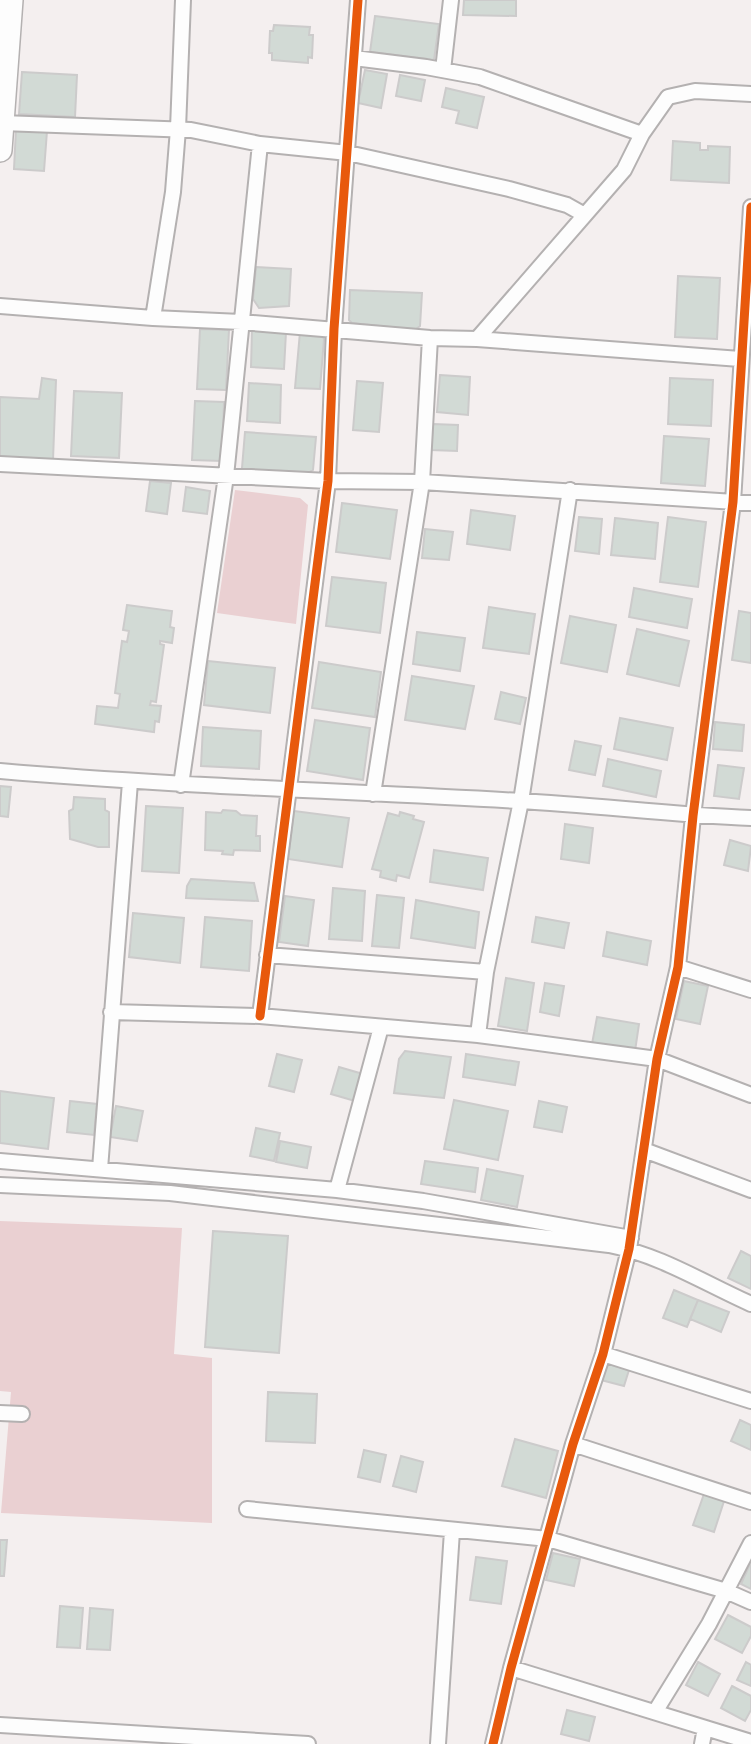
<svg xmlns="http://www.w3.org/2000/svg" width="751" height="1744" viewBox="0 0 751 1744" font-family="Overpass,sans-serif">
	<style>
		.green { fill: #ead0d2 }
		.building { fill: #d2dad5; stroke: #cccbcb; stroke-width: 2 }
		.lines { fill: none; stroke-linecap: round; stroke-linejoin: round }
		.minor-casing { stroke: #b4b1b1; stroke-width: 18 }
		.primary-casing { stroke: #b4b1b1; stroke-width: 26 }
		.minor { stroke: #fdfdfd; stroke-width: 14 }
		.primary { stroke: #fdfdfd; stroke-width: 23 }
		.cycleway-casing { stroke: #fff; stroke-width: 13 }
		.cycleway { stroke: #e8590c; stroke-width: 9 }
	</style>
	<rect width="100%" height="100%" fill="#f4efef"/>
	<path class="green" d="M235 490 300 498 308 505 296 624 217 613Z
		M0 1221 182 1228 174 1354 212 1358V1523L1 1513 11 1392 0 1391Z"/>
	<path class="building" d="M464 0H516V16L463 15Z
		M375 16 439 24 434 60 370 52Z
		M274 25 310 27 309 35H313L312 58 308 57V63L272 60V53H269L270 31H273Z
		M365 70 387 74 381 108 358 103Z
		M22 72 77 75 75 117 19 114Z
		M400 75 425 80 421 101 396 96Z
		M446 88 484 97 477 128 456 123 459 111 442 107Z
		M16 129 47 131 44 171 14 169Z
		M673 141 700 143V150H708V146L730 147 729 183 671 180Z
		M256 267 291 269 289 306 259 308 253 299Z
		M678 276 720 278 717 339 675 337Z
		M350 290 422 293 420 326 415 330 352 323 349 320Z
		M200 329 229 330 226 390 197 389Z
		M252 330 286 332 284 369 251 367Z
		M300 332 320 333 324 339 320 389 295 388Z
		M440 375 470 377 468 415 437 412Z
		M42 378 56 380 53 460 0 457V397L39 399Z
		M670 378 713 380 711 426 668 424Z
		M357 381 383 383 379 432 353 430Z
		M249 383 281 385 280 423 247 421Z
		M74 391 122 393 119 458 71 456Z
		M195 401 224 402 222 461 192 460Z
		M433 424 458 425 457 451 431 450Z
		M245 432 316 437 313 470 304 475 247 471 242 468Z
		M664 436 709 439 705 486 661 483Z
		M150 481 171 483 167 514 146 511Z
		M186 487 210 491 207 514 183 511Z
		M342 503 397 510 390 559 336 552Z
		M471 510 515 516 510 550 467 544Z
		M579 517 602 519 599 554 575 551Z
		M668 517 706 522 698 587 660 582Z
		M615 518 658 523 655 559 611 555Z
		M425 529 453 532 449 560 422 558Z
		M332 577 386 583 380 633 326 626Z
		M634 588 692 599 687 628 629 617Z
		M127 605 172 611 170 627 174 628 172 643 160 641V644L164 645 156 702 151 701 150 705 161 706 159 722 155 721 154 732 95 724 97 706 118 708 120 694 115 693 122 641 127 642 129 631 123 630Z
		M489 607 535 614 529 654 483 648Z
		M739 611 751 613V663L732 660Z
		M570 616 616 625 607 672 561 663Z
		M637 629 689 641 679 686 627 674Z
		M417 632 465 638 460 671 413 664Z
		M208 661 275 668 270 713 204 705Z
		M319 662 381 672 375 717 312 708Z
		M412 676 474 686 465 729 405 720Z
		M501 692 526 698 520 724 495 719Z
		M620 718 673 728 667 760 614 749Z
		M315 720 370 728 363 780 307 771Z
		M715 722 744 725 742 751 713 749Z
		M203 727 261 731 259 769 201 766Z
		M575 741 601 746 595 775 569 770Z
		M608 759 661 771 656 797 603 786Z
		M718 765 744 768 739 799 714 796Z
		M0 786 11 787 8 817 0 816Z
		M74 797 105 799V810L109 812V847H98L70 839 69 811 73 809Z
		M146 806 183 808 179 873 142 871Z
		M223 810 236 811 241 815 257 816 256 836H260V851L234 850 233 855 222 854 223 851 205 850 206 812 221 813Z
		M294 811 349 818 342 867 288 859Z
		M400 812 414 816 413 819 424 822 409 878 397 875 396 881 380 877 381 871 372 869 388 813 399 816Z
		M565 824 593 828 589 863 561 859Z
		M730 840 751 846 748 871 724 865Z
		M434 850 488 858 483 890 430 882Z
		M191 879 254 883 258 901 186 898 187 886Z
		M333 888 365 891 362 941 329 939Z
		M377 895 404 898 399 948 372 946Z
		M285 896 314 900 308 946 279 942Z
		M416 900 479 912 475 948 411 938Z
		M133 913 184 918 180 963 129 957Z
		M205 917 252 921 249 971 201 967Z
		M536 917 569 923 564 948 532 942Z
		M607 932 651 941 647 965 603 956Z
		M506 978 534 983 527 1031 498 1026Z
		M684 981 708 986 700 1024 676 1019Z
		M545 983 564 986 559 1016 540 1012Z
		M597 1017 639 1024 635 1051 592 1044Z
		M405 1051 451 1057 444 1098 394 1093 399 1059Z
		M277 1054 302 1060 294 1092 269 1086Z
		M466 1054 519 1062 515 1085 463 1077Z
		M339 1067 363 1074 355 1101 331 1094Z
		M0 1091 54 1098 48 1149 0 1143Z
		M454 1100 508 1111 498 1160 444 1149Z
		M70 1101 97 1104 94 1135 67 1132Z
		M539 1101 567 1107 562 1132 534 1127Z
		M116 1106 143 1111 137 1141 110 1137Z
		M256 1128 280 1133 274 1161 250 1156Z
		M280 1141 311 1147 307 1168 276 1162Z
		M425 1161 478 1168 475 1192 421 1184Z
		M487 1169 523 1176 517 1207 481 1200Z
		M213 1231 288 1236 279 1353 205 1347Z
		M741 1251 751 1256V1289L728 1278Z
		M674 1290 698 1300 687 1327 663 1318Z
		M698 1300 729 1312 721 1332 690 1319Z
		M606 1363 629 1370 624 1386 601 1380Z
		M268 1392 317 1394 315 1443 266 1441Z
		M740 1420 751 1425V1450L731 1441Z
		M515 1439 558 1451 546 1498 502 1486Z
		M364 1450 386 1455 380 1482 358 1477Z
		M401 1456 423 1462 416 1492 393 1486Z
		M704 1494 724 1501 714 1532 693 1525Z
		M0 1540H7L4 1576H0Z
		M553 1553 580 1559 574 1586 546 1580Z
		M476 1557 507 1561 501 1604 470 1600Z
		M751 1562V1589L741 1584Z
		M60 1606 83 1608 80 1648 57 1647Z
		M90 1608 113 1610 110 1650 87 1649Z
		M728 1615 751 1627V1636L742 1653 715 1639Z
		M698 1662 720 1674 708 1696 686 1685Z
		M746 1662 751 1665V1686L737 1680Z
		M732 1686 751 1696V1710L745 1721 721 1708Z
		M567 1710 595 1717 589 1741 561 1734Z"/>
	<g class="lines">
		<g class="minor-casing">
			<path id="minor" d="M354 58 426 67 480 77 642 134
				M443 70 451 0
				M2 123 191 130 260 144 348 153 509 189 567 205 583 214
				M0 306 153 318 241 322 430 338 477 339 740 359
				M153 318 173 192 178 129 183 0
				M477 339 624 170 642 134 668 97 695 91 751 94
				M0 464 328 481 422 482 751 503
				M0 771C173 786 346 791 519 801 596 805 673 815 751 818
				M181 785 226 476 260 144
				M373 794 422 482 430 338
				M267 955 486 972
				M678 967 751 990
				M111 1012 260 1016 478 1035 657 1059 751 1095
				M260 1016 328 481 334 329 358 0
				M478 1035 486 972 521 801 570 490
				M644 1150 751 1190
				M0 1161 337 1190 423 1201 631 1238
				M100 1169 130 782
				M0 1185 170 1193 609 1245C660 1255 704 1283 751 1304
				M337 1190 381 1027
				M603 1354 751 1401
				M0 1413 22 1414
				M573 1444 751 1502
				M247 1509 548 1539 726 1591 751 1602
				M511 1668 751 1742
				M655 1712 709 1624 751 1543
				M0 1725 308 1744
				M438 1744 452 1531
				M493 1744 511 1668 573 1444 603 1354 629 1249 657 1059 678 967 693 816 733 502 751 207
				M702 1744 705 1728"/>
		</g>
		<g class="primary-casing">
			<path id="primary" d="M0 150 11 0"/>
		</g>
		<use href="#minor" class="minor"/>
		<use href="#primary" class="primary"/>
		<g class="cycleway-casing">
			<path id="cycleway" d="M260 1016 328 481 334 329 358 0
				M493 1744 511 1668 573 1444 603 1354 629 1249 657 1059 678 967 693 816 733 502 751 207"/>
		</g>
		<use href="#cycleway" class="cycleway"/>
	</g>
</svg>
